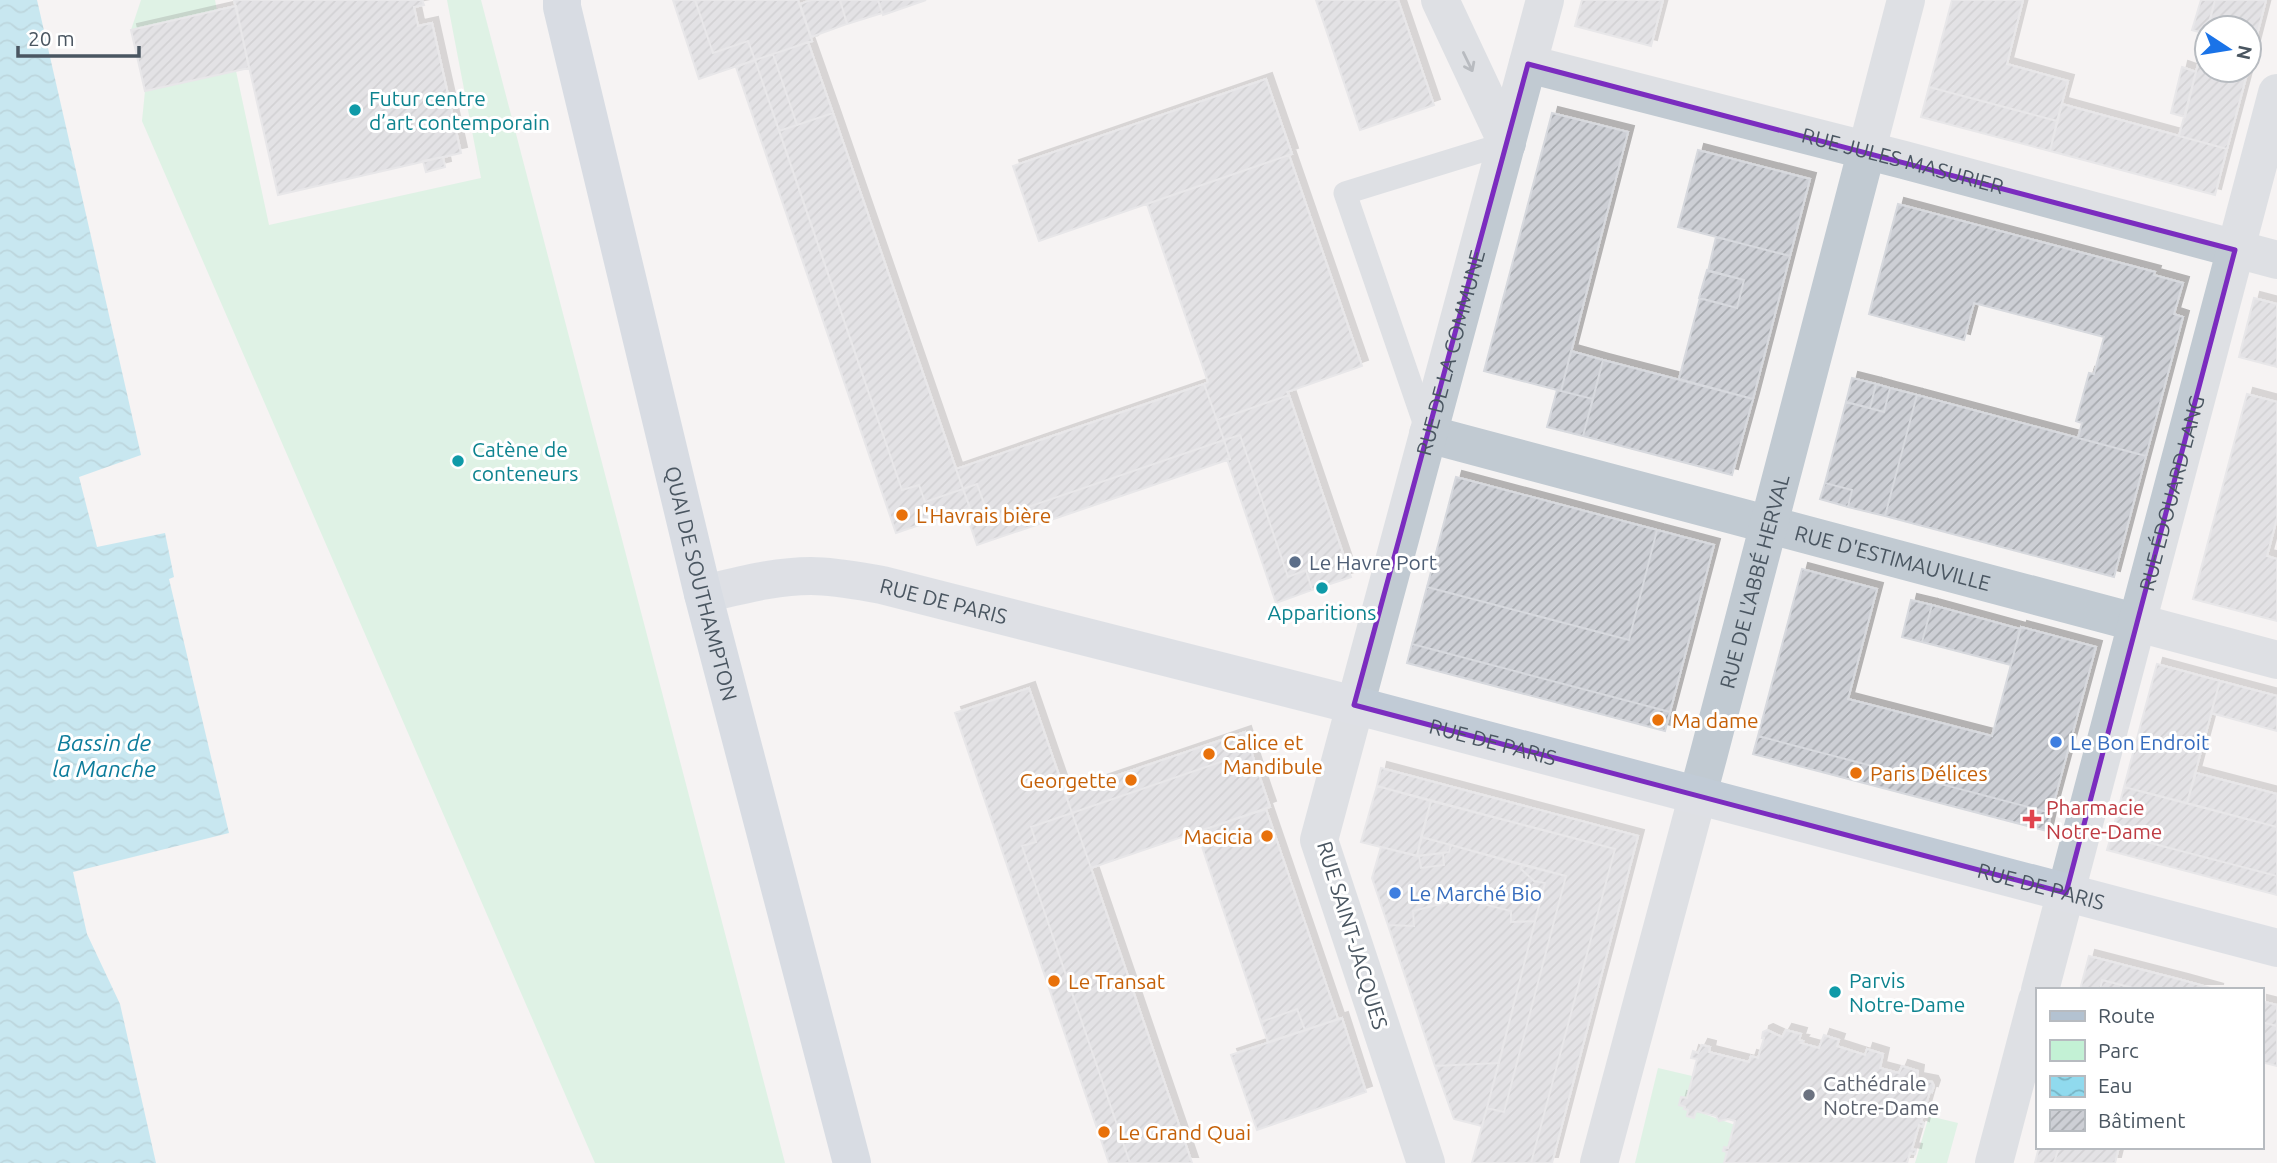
<svg xmlns="http://www.w3.org/2000/svg" width="2277" height="1163" viewBox="0 0 2277 1163" font-family="Ubuntu,sans-serif">
	<style>
		.green { fill: #c3f1d5 }
		.water { fill: url(#water-waves) }
		.building { fill: url(#building-hatch); stroke: #d7d9de; stroke-width: 2; filter: url(#shadow) }
		.lines { fill: none; stroke-linecap: round; stroke-linejoin: round }
		.service { stroke: #c1cad2; stroke-width: 23 }
		.minor { stroke: #c1cad2; stroke-width: 38 }
		.secondary { stroke: #c1cbd6; stroke-width: 38 }
		.primary { stroke: #b3c2d1; stroke-width: 38 }
		.oneway { stroke: #6e7983 }
		.marked { fill: none; stroke: #7b2cbf; stroke-width: 5; stroke-linejoin: round }
		.culture-dot { fill: #0f9aa8; stroke: #fff; stroke-width: 2.5 }
		.food-dot { fill: #e8710a; stroke: #fff; stroke-width: 2.5 }
		.service-dot { fill: #5c6f8a; stroke: #fff; stroke-width: 2.5 }
		.shop-dot { fill: #3f7fe0; stroke: #fff; stroke-width: 2.5 }
		.health-dot { fill: #e0444e; stroke: #fff; stroke-width: 2.5 }
		.worship-dot { fill: #6b7280; stroke: #fff; stroke-width: 2.5 }
		.labels { text-anchor: middle; dominant-baseline: central; stroke-width: 6; stroke-linejoin: round; paint-order: stroke }
		.culture-label { font-size: 21px; fill: #0d838f; stroke: #fff; text-anchor: start }
		.street-label { font-size: 21px; fill: #4a5661; stroke: #fff }
		.food-label { font-size: 21px; fill: #c56008; stroke: #fff; text-anchor: start }
		.service-label { font-size: 21px; fill: #4e5e75; stroke: #fff; text-anchor: start }
		.shop-label { font-size: 21px; fill: #366cbe; stroke: #fff; text-anchor: start }
		.health-label { font-size: 21px; fill: #be3a42; stroke: #fff; text-anchor: start }
		.worship-label { font-size: 21px; fill: #5b616d; stroke: #fff; text-anchor: start }
		.water-label { font-size: 23px; font-style: italic; fill: #0c7c9b; stroke: #fff }
	</style>
	<defs>
		<pattern id="water-waves" width="16" height="10" patternUnits="userSpaceOnUse" patternTransform="scale(1.75)"><rect width="16" height="10" fill="#90daee"/><path d="M0 5q4-4 8 0t8 0" fill="none" stroke="#78b4c4"/></pattern>
		<pattern id="building-hatch" width="6" height="6" patternUnits="userSpaceOnUse" patternTransform="scale(1.75)"><rect width="6" height="6" fill="#cdcfd5"/><path d="M-1 1l2-2M0 6l6-6M5 7l2-2" fill="none" stroke="#a8abb0"/></pattern>
		<filter id="shadow"><feDropShadow dx="6" dy="-6" stdDeviation="0" flood-color="#0004"/></filter>
	</defs>
	<rect width="100%" height="100%" fill="#f5f3f3"/>
	<path class="green" d="M141 0H215L217 11 131 30Z
		M447 0H481L785 1163H595L142 121 145 91 236 71 269 225 481 178Z
		M1658 1068 1692 1076 1687 1116 1694 1117 1696 1111 1735 1125 1724 1163H1635Z
		M1929 1116 1958 1123 1947 1163H1915Z"/>
	<path class="water" d="M0 0H37L141 455 79 477 97 547 165 533 174 577 169 579 229 833 73 872 87 934 120 1004 156 1163H0Z"/>
	<path class="building" d="M234 0H422L424 5 414 7 418 26 432 23 461 153 278 195Z
		M673 0H695L713 53 748 41 755 60 699 79Z
		M695 0H798L812 41 755 60 748 41 713 53Z
		M811 0H840L847 24 811 37 800 4Z
		M840 0H878L882 13 847 24Z
		M878 0H926L883 15Z
		M1316 0H1398L1434 105 1360 130Z
		M1582 0H1663L1651 46 1575 26Z
		M1952 0H2023L2007 64 2068 81 2057 121 1929 87Z
		M2201 0H2215L2206 34 2192 30Z
		M2215 0H2266L2249 66V28H2208Z
		M236 6 249 68 145 91 131 30Z
		M2207 30V70H2248L2227 149 2179 136Z
		M808 42 833 113 797 125 773 54Z
		M773 54 797 125 779 131 755 60Z
		M755 60 902 490 919 485 925 502 963 489 970 508 896 533 736 67Z
		M2182 67 2196 72 2185 117 2171 113Z
		M1266 79 1292 154 1039 241 1013 166Z
		M1929 87 2057 121 2050 151 1921 117Z
		M2062 104 2227 149 2215 195 2050 151Z
		M833 113 963 489 925 502 919 485 902 490 779 131Z
		M1552 113 1628 132 1561 391 1484 371Z
		M1698 150 1810 179 1790 256 1678 227Z
		M1289 155 1362 366 1287 392 1289 395 1217 420 1204 384 1208 382 1147 204Z
		M443 157 445 167 426 172 423 161Z
		M1898 204 2155 272 2154 275 2183 283 2174 314 2183 317 2146 456 2078 438 2082 423 2076 421 2089 373 2094 374 2104 337 1974 303 1964 340 1869 314Z
		M1716 237 1790 256 1753 399 1679 379 1700 298 1737 308 1744 280 1708 271Z
		M1707 270 1744 280 1737 308 1699 298Z
		M2254 298 2277 304V367L2239 357Z
		M1571 351 1603 360 1593 399 1561 391Z
		M1603 360 1753 399 1732 475 1583 436Z
		M1852 378 1876 384 1870 408 1846 402Z
		M1204 384 1224 440 990 520 977 484 963 489 956 469Z
		M1876 384 1890 388 1884 412 1870 408Z
		M1890 388 1917 395 1885 516 1848 507 1852 490 1825 483 1846 402 1884 412Z
		M1557 390 1593 399 1583 436 1547 427Z
		M2247 394 2277 402V518L2267 556 2277 559V621L2193 599Z
		M1289 395 1351 577 1312 590 1306 570 1288 577 1240 435 1224 440 1217 420Z
		M1917 395 2146 456 2114 577 1885 516Z
		M1240 435 1288 577 1306 570 1312 590 1276 603 1227 459H1230L1224 440Z
		M1224 440 1230 459 977 545 965 510 970 508 963 489 977 484 990 520Z
		M1456 477 1657 530 1629 640 1427 587Z
		M1825 483 1852 490 1848 507 1820 499Z
		M1657 530 1714 545 1670 712 1412 644 1427 587 1629 640Z
		M1802 569 1877 589 1848 699 1992 736 2021 627 2096 647 2051 813 1758 736Z
		M1911 600 1932 605 1922 642 1902 637Z
		M1932 605 2020 629 2011 665 1922 642Z
		M1412 644 1670 712 1665 731 1407 663Z
		M2157 664 2220 681 2187 803 2124 787Z
		M2220 681 2277 696V731L2211 713Z
		M1029 688 1072 813 1031 827 1036 842 1022 846 1130 1163H1109L955 713Z
		M1245 732 1257 769 1239 775 1232 758 1072 813 1065 793Z
		M1758 736 2051 813 2047 831 1753 754Z
		M1232 758 1239 775 1257 769 1270 807 1091 868 1072 813Z
		M1381 768 1638 836 1552 1163H1531L1615 849 1377 786Z
		M2196 773 2277 794V827L2187 803Z
		M1377 786 1431 801 1417 856 1361 842Z
		M2124 787 2277 827V876L2112 833Z
		M1431 801 1615 849 1531 1163H1472L1487 1108 1504 1112 1566 876 1421 837Z
		M1266 809 1338 1019 1305 1030 1297 1009 1261 1022 1197 832Z
		M1072 813 1091 868 1192 1163H1130L1022 846 1036 842 1031 827Z
		M2112 833 2277 876V895L2107 850Z
		M1421 837 1451 845 1449 852 1417 856Z
		M1451 845 1522 865 1521 869 1534 881 1545 883 1535 921 1511 922V911L1471 901H1452L1413 911 1414 926 1388 925 1372 878 1381 847 1419 856 1421 868 1444 865 1443 853 1449 852Z
		M1443 853 1444 865 1421 868 1419 856Z
		M1522 865 1566 876 1504 1112 1487 1108 1545 883 1534 881 1521 869Z
		M1452 901H1471L1511 911V922L1535 921 1499 1063 1435 1066 1388 925 1414 926 1413 911Z
		M2089 956 2182 980 2218 990H2141L2102 980 2100 990H2080Z
		M2102 980 2141 990H2100Z
		M2261 1001 2277 1005V1026L2261 1022Z
		M1297 1009 1305 1030 1268 1042 1261 1022Z
		M1342 1018 1366 1092 1257 1130 1231 1055Z
		M2261 1022 2277 1026V1066L2261 1062Z
		M1767 1030 1782 1037 1786 1030 1801 1034 1799 1040 1803 1041 1801 1043 1819 1048 1824 1035 1839 1040 1837 1046 1865 1055 1867 1049 1883 1054 1880 1068 1899 1073 1902 1066 1918 1071 1917 1079 1932 1082 1934 1086 1932 1092 1930 1091 1921 1122 1924 1123 1923 1127 1919 1125 1912 1149 1916 1150 1915 1154 1910 1153 1907 1163H1724L1727 1152 1723 1151 1724 1147 1728 1148 1735 1121 1728 1119 1719 1121 1716 1116 1696 1111 1694 1118 1687 1116 1688 1110 1684 1109 1685 1107 1679 1105 1681 1097 1687 1098 1697 1059 1691 1058 1693 1051 1698 1053 1702 1045 1710 1047 1709 1052 1749 1062 1751 1056 1758 1058 1764 1038H1762L1763 1032Z
		M1499 1063 1482 1126 1454 1119 1435 1066Z
		M2039 1147H2059L2054 1163H2035Z
		M2059 1147H2119L2115 1163H2054Z"/>
	<g class="lines">
		<path class="service" d="M1427 431 1345 193 1507 143"/>
		<g class="minor">
			<path d="M1440 0 1507 143"/>
			<path id="s1" d="M1528 64 1904 160 2277 260"/>
			<path id="s2" d="M1428 434 2277 660"/>
			<path id="s3" d="M2040 990 2277 93"/>
			<path id="s4" d="M1426 1163 1319 840 1545 0"/>
			<path id="s5" d="M1599 1163 1708 757 1906 0"/>
			<path d="M1994 1163 2037 1000"/>
		</g>
		<path class="secondary" id="s6" d="M703 594C739 586 774 576 811 576 835 576 859 581 882 585L1354 705 2277 948"/>
		<path class="primary" id="s7" d="M562 0V7L703 594 852 1163"/>
	</g>
	<defs><path id="oneway-shaft" d="M-6 0H5M1.5-3L5.5 0L1.5 3" fill="none" stroke-width="1.6" stroke-linecap="round" stroke-linejoin="round" transform="scale(1.75)"/></defs>
	<use class="oneway" href="#oneway-shaft" transform="translate(1468 62) rotate(64)"/>
	<path d="M0 0H2277V1163H0ZM1528 64 2235 250 2066 893 1354 705Z" fill="#f5f3f3" fill-opacity=".55" fill-rule="evenodd"/>
	<path class="marked" d="M1528 64 2235 250 2066 893 1354 705Z"/>
	<g class="culture-dot">
		<circle cx="355" cy="110" r="7"/>
		<circle cx="458" cy="461" r="7"/>
		<circle cx="1322" cy="588" r="7"/>
		<circle cx="1835" cy="992" r="7"/>
	</g>
	<g class="food-dot">
		<circle cx="902" cy="515" r="7"/>
		<circle cx="1658" cy="720" r="7"/>
		<circle cx="1209" cy="754" r="7"/>
		<circle cx="1856" cy="773" r="7"/>
		<circle cx="1131" cy="780" r="7"/>
		<circle cx="1267" cy="836" r="7"/>
		<circle cx="1054" cy="981" r="7"/>
		<circle cx="1104" cy="1132" r="7"/>
	</g>
	<circle class="service-dot" cx="1295" cy="562" r="7"/>
	<g class="shop-dot">
		<circle cx="2056" cy="742" r="7"/>
		<circle cx="1395" cy="893" r="7"/>
	</g>
	<path class="health-dot" d="M2028.5 808.5h7v7h7v7h-7v7h-7v-7h-7v-7h7z"/>
	<circle class="worship-dot" cx="1809" cy="1095" r="7"/>
	<g class="labels">
		<g class="culture-label">
			<text x="369" y="98">Futur centre<tspan x="369" dy="24">d’art contemporain</tspan></text>
			<text x="472" y="449">Catène de<tspan x="472" dy="24">conteneurs</tspan></text>
			<text x="1322" y="612" text-anchor="middle">Apparitions</text>
			<text x="1849" y="980">Parvis<tspan x="1849" dy="24">Notre-Dame</tspan></text>
		</g>
		<g class="street-label">
			<text stroke="none"><textPath href="#s1" startOffset="387">RUE JULES MASURIER</textPath></text>
			<text stroke="none"><textPath href="#s4" startOffset="845">RUE DE LA COMMUNE</textPath></text>
			<text stroke="none"><textPath href="#s3" startOffset="514">RUE ÉDOUARD LANG</textPath></text>
			<text stroke="none"><textPath href="#s2" startOffset="481">RUE D'ESTIMAUVILLE</textPath></text>
			<text stroke="none"><textPath href="#s5" startOffset="602">RUE DE L'ABBÉ HERVAL</textPath></text>
			<text stroke="none"><textPath href="#s7" startOffset="600">QUAI DE SOUTHAMPTON</textPath></text>
			<text stroke="none"><textPath href="#s6" startOffset="245">RUE DE PARIS</textPath></text>
			<text stroke="none"><textPath href="#s6" startOffset="812">RUE DE PARIS</textPath></text>
			<text stroke="none"><textPath href="#s6" startOffset="1379">RUE DE PARIS</textPath></text>
			<text transform="translate(1353 935) rotate(73)">RUE SAINT-JACQUES</text>
		</g>
		<g class="food-label">
			<text x="916" y="515">L'Havrais bière</text>
			<text x="1672" y="720">Ma dame</text>
			<text x="1223" y="742">Calice et<tspan x="1223" dy="24">Mandibule</tspan></text>
			<text x="1870" y="773">Paris Délices</text>
			<text x="1117" y="780" text-anchor="end">Georgette</text>
			<text x="1253" y="836" text-anchor="end">Macicia</text>
			<text x="1068" y="981">Le Transat</text>
			<text x="1118" y="1132">Le Grand Quai</text>
		</g>
		<g class="service-label">
			<text x="1309" y="562">Le Havre Port</text>
		</g>
		<g class="shop-label">
			<text x="2070" y="742">Le Bon Endroit</text>
			<text x="1409" y="893">Le Marché Bio</text>
		</g>
		<g class="health-label">
			<text x="2046" y="807">Pharmacie<tspan x="2046" dy="24">Notre-Dame</tspan></text>
		</g>
		<g class="worship-label">
			<text x="1823" y="1083">Cathédrale<tspan x="1823" dy="24">Notre-Dame</tspan></text>
		</g>
		<g class="water-label">
			<text x="104" y="742">Bassin de<tspan x="104" dy="26">la Manche</tspan></text>
		</g>
	</g>
	<rect x="2036" y="988" width="228" height="161" fill="#ffffff" stroke="#b7bbc0" stroke-width="2"/>
	<rect x="2050" y="1011" width="35" height="10" fill="#b3c2d1" stroke="#b7bbc0" stroke-width="2"/>
	<text x="2098" y="1023" font-size="21" fill="#4a5661">Route</text>
	<rect x="2050" y="1040" width="35" height="21" fill="#c3f1d5" stroke="#b7bbc0" stroke-width="2"/>
	<text x="2098" y="1058" font-size="21" fill="#4a5661">Parc</text>
	<rect x="2050" y="1076" width="35" height="21" fill="url(#water-waves)" stroke="#b7bbc0" stroke-width="2"/>
	<text x="2098" y="1093" font-size="21" fill="#4a5661">Eau</text>
	<rect x="2050" y="1110" width="35" height="21" fill="url(#building-hatch)" stroke="#b7bbc0" stroke-width="2"/>
	<text x="2098" y="1128" font-size="21" fill="#4a5661">Bâtiment</text>
	<g transform="translate(2228 49) rotate(102)"><circle r="33" fill="#ffffff" stroke="#b7bbc0" stroke-width="2"/>
	<path d="M0-5L12 26L0 18L-12 26Z" fill="#1a73e8"/>
	<text y="-10" font-size="19" font-weight="bold" text-anchor="middle" fill="#4a5661">N</text>
	</g>
	<path d="M18 46v10h121v-10" fill="none" stroke="#4a5661" stroke-width="3.5"/>
	<text x="28" y="46" font-size="21" fill="#4a5661" stroke="#ffffff" stroke-width="5" paint-order="stroke">20 m</text>
</svg>
